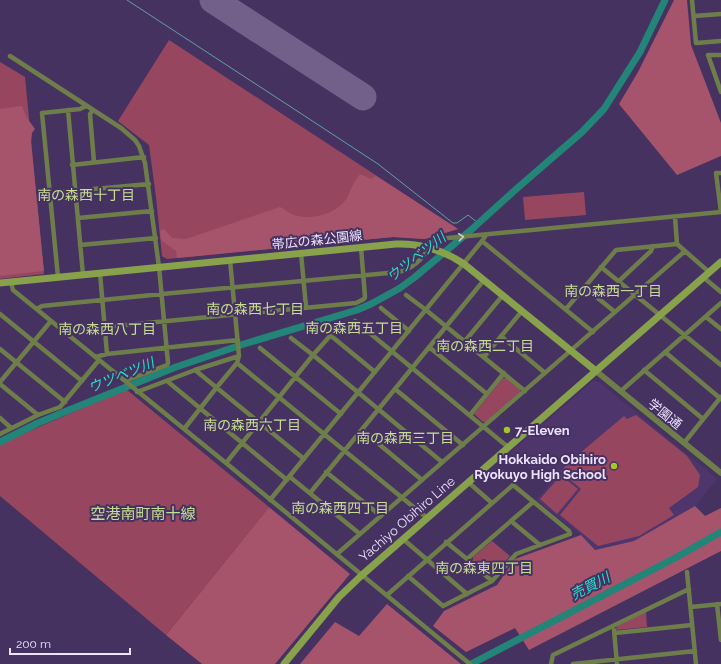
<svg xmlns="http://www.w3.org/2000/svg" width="721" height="664" viewBox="0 0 721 664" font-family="Raleway,'Noto Sans JP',sans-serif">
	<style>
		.built { fill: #4e366c }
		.green { fill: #96475f }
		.forest { fill: #a6546c }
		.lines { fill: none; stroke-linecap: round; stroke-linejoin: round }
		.stream { stroke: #60a0a0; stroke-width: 1 }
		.river { stroke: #238478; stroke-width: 7 }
		.runway { stroke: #72608a; stroke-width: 27 }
		.minor { stroke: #6e7e4a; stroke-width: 4.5 }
		.tertiary { stroke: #6e7e4a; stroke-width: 6 }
		.secondary { stroke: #88a14b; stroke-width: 7 }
		.oneway { stroke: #cdc9d2 }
		.poi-dot { fill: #a3c927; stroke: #463260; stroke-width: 1.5 }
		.labels { text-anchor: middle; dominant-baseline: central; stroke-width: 4; stroke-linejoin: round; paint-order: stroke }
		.street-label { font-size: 13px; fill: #ede2ff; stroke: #463260 }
		.poi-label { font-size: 13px; font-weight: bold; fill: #ede2ff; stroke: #463260; text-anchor: start }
		.neighbourhood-label { font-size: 14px; fill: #c6dd93; stroke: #463260 }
		.water-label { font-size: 14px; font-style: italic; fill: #21e0cb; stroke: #463260 }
		.quarter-label { font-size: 15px; fill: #c6dd93; stroke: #463260 }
	</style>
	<rect width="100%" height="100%" fill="#463260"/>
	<path class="built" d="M593 381 599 382 717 479 695 506 634 541 595 550 581 535 536 500 550 484 511 454V452Z"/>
	<path class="green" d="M169 40 458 229 425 239 393 237 167 259 162 256 156 197 149 145 118 121Z
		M0 62 25 77 44 274 0 279Z
		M584 192 586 215 525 220 523 197Z
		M503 378H506L520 389V392L486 422H483L474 414Z
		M126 389 269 507 166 635 0 496V444Z
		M636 415 687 456 700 475 698 487 669 508 674 515 639 536 598 546 560 515 581 489 561 472 567 464 624 416 627 419Z
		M561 475 578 489 557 514 540 499Z
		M492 541 510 556 494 575 491 576 473 561V557Z
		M646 612 647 627 617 630 616 629 617 626Z"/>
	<path class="forest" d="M674 0H687L691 45 721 123V156L677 175 619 104 638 72Z
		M22 106 27 118 35 129 32 133 31 143 44 271 0 276V109Z
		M360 174 371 179 376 176 458 229 425 239 393 237 177 258 176 251 161 240 160 231 164 229 172 238 186 239 280 207C284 209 289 213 294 215 311 221 337 214 347 198 349 195 350 190 352 187 354 182 357 178 360 174Z
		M695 506 705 516 721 508V551L529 650 515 628 466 652 433 626 444 611 497 585 515 559 581 535 595 550 634 541Z
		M269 507 350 574 275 664H202L166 635Z
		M387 604 461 664H300L335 622 359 636Z"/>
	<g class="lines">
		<path class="stream" d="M127 0 294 109 378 164 453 223H457L468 215 478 223"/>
		<path class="river" d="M0 442 38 423 69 410 176 367 244 344 357 310 371 304 382 298 400 288 415 277 471 230 514 191 582 132 604 109 640 52 665 0
			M471 664 677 557 721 532"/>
		<path class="runway" d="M213 0 363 97"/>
		<path class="minor" d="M692 0 696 43 721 41
			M694 16 721 14
			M721 55H708L721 92
			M10 56 121 128 135 140 139 146 145 163 159 267 168 363 167 365 125 381
			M68 110 83 275
			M93 110 90 114 94 162
			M72 165 144 157
			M50 193 149 184
			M721 212 716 173H721
			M675 217 677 244
			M78 218 152 211
			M482 241 593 332
			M80 245 156 238
			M425 246 433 240 448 238 721 212
			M301 253 306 307
			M601 267 721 365
			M100 273 107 354
			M58 277 42 113 80 109 86 106
			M703 277 721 292
			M619 281 651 251 653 246
			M11 282 13 290 226 463 470 664
			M584 287 615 312
			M406 295 426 310 525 391
			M381 308 409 331
			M37 309 42 306 162 294 399 272C414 268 421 260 430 247
			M566 309 616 250 677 244 709 272
			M0 314 82 381
			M706 317 721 329
			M355 321 508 447
			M324 330 375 372
			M66 332 69 331 105 327 356 303 364 299 365 297 361 247
			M501 336 545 373
			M291 338 313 355 442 462
			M465 341 503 295
			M429 347 487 394
			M260 348 341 414
			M0 349 65 402
			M665 352 721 399
			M95 357 107 354 238 340
			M484 357 522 311
			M237 363 427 518
			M195 370 304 459
			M644 370 703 419
			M167 381 287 480
			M0 382 51 321
			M0 384 38 415
			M395 389 463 445
			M621 391 721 303
			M137 392 195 370 239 356
			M470 415 504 373
			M0 418 11 428
			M184 429 217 387 237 363 239 356 230 260
			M362 430 422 480
			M0 434 38 415 60 407 99 360
			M684 443 721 397
			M226 463 313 355 330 336
			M326 472 381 516
			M290 477 360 534
			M468 482 492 503
			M310 493 484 280
			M270 500 482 241 486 235
			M511 521 540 545
			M403 539 467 594
			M446 542 467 559 492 581
			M337 554 685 251
			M467 559 533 502
			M687 572 696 664
			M387 595 513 485 569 531 570 534 540 545 516 554 492 581 443 606 408 576
			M717 604 721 640
			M691 607 721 604
			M614 630 617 664
			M615 633 692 625
			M551 664 553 655 689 589
			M573 664 695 651"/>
		<path class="tertiary" d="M596 371 721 473"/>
		<path class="secondary" d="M0 283 396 244C420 243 443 250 464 264L596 371
			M284 664 339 597 362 575 721 262"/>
	</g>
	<defs><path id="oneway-chevron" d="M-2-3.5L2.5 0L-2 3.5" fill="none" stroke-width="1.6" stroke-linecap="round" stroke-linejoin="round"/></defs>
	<use class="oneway" href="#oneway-chevron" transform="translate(461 237) rotate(-6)"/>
	<g class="poi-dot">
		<circle cx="507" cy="430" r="4"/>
		<circle cx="614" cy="466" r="4"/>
	</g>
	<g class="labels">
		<g class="street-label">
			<text transform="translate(317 240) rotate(-6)">帯広の森公園線</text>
			<text transform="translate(665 414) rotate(39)">学園通</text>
			<text transform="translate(407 519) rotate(-41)">Yachiyo Obihiro Line</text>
		</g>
		<g class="poi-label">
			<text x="515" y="430">7-Eleven</text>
			<text x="606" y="459" text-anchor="end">Hokkaido Obihiro<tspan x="606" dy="15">Ryokuyo High School</tspan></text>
		</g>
		<g class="neighbourhood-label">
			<text x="86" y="195">南の森西十丁目</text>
			<text x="613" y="291">南の森西一丁目</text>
			<text x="255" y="309">南の森西七丁目</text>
			<text x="354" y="328">南の森西五丁目</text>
			<text x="107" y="329">南の森西八丁目</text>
			<text x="485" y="346">南の森西二丁目</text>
			<text x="252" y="425">南の森西六丁目</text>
			<text x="405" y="438">南の森西三丁目</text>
			<text x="340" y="508">南の森西四丁目</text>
			<text x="484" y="568">南の森東四丁目</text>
		</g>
		<g class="water-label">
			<text transform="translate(416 257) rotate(-38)">ウツベツ川</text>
			<text transform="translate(121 375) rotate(-22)">ウツベツ川</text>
			<text transform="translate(590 586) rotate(-28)">売買川</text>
		</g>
		<g class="quarter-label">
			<text x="143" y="514">空港南町南十線</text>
		</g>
	</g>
	<path d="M10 648v6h120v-6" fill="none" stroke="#ede2ff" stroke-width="2"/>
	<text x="16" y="648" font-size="12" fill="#ede2ff" stroke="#463260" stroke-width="3" paint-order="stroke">200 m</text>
</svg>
